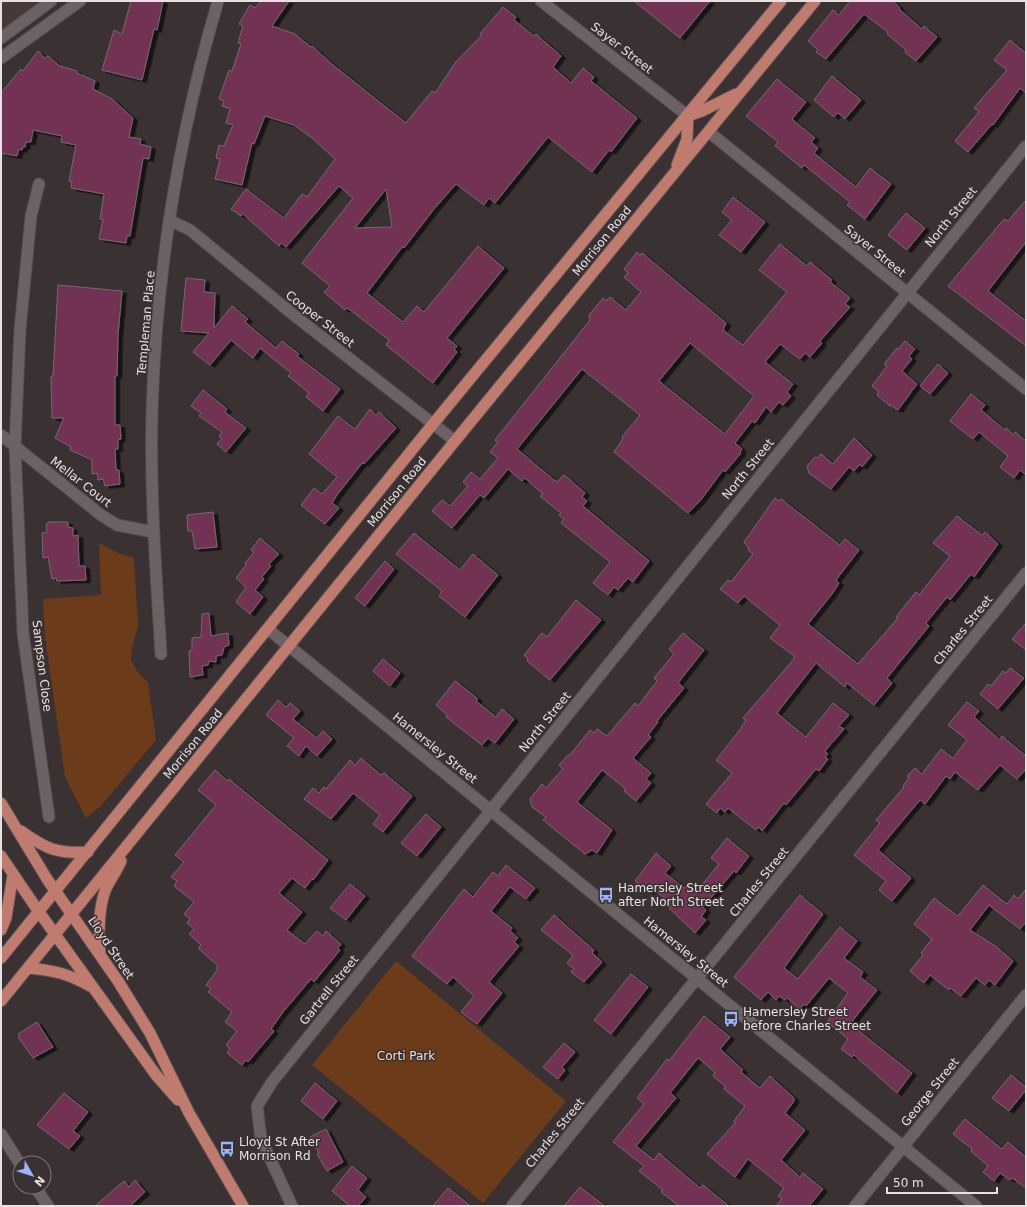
<svg xmlns="http://www.w3.org/2000/svg" width="1027" height="1207" viewBox="0 0 1027 1207" font-family="'DejaVu Sans',sans-serif">
	<style>
		.built { fill: #48383a }
		.green { fill: #6c3b19 }
		.building { fill: #713252; stroke: #746a6e; fill-rule: evenodd; filter: url(#shadow) }
		.lines { fill: none; stroke-linecap: round; stroke-linejoin: round }
		.minor-casing { stroke: #544d4e; stroke-width: 13 }
		.tertiary-casing { stroke: #544d4e; stroke-width: 13 }
		.primary-casing { stroke: #544d4e; stroke-width: 13 }
		.minor { stroke: #6d6263; stroke-width: 11 }
		.tertiary { stroke: #6d6263; stroke-width: 11 }
		.primary { stroke: #c07b6f; stroke-width: 11 }
		.labels { text-anchor: middle; dominant-baseline: central; stroke-width: 3; stroke-linejoin: round; paint-order: stroke }
		.street-label { font-size: 12px; fill: #e7e1e2; stroke: #3a3132 }
		.poi-label { font-size: 12px; fill: #e7e1e2; stroke: #3a3132; text-anchor: start }
		.park-label { font-size: 12px; fill: #ffdac4; stroke: #3a3132 }
	</style>
	<defs>
		<filter id="shadow"><feDropShadow dx="4.5" dy="2.5" stdDeviation="0" flood-color="#0009"/></filter>
	</defs>
	<rect width="100%" height="100%" fill="#3a3132"/>
	<path class="built" d="M1 1H51L1 38Z"/>
	<path class="green" d="M99 543 118 553 134 558 138 626 132 647 131 660 137 671 148 683 156 740 101 806 86 818 65 777 45 637 43 599 101 595Z
		M396 961 566 1101 483 1203 312 1065Z"/>
	<path class="building" d="M131 1H163L157 30 154 29 142 80 102 70 114 30 122 34Z
		M261 1H289L272 26 295 34 311 47 312 46 333 65 406 123 432 91 435 93 455 63 482 35 480 34 503 7 516 17 514 20 534 36 536 34 561 56 553 67 571 83 583 68 594 77 591 81 637 118 611 152 609 150 592 172 548 137 495 203 489 198 484 205 456 184 434 209 404 248 403 246 367 293 403 322 417 306 424 312 478 246 504 268 447 338 457 346 454 350 457 352 433 383 386 345 389 340 353 312 347 308 345 310 324 292 330 286 302 263 353 198 339 186 286 247 281 243 279 246 243 214 241 216 231 209 246 189 284 218 302 194 307 197 335 159 312 138 294 125 265 116 254 144 252 143 242 185 215 179 220 159 216 158 219 145 224 146 233 125 226 123 230 109 222 106 224 101 219 99 229 70 232 71 241 44 238 43 243 26 239 24 250 5 255 8ZM386 189 392 227 355 228Z
		M634 1H710L680 38Z
		M850 1H893L900 8 899 9 922 29 924 26 937 37 916 61 905 52 906 50 887 34 888 32 864 14 826 59 816 52 818 50 808 41 833 10 839 15Z
		M1010 40 1026 53V93L1020 88 993 125 992 124 968 152 955 141 978 113 979 111 974 108 1007 70 994 60Z
		M38 51 45 58 48 56 60 66 77 71V73L95 81 93 89 112 99 133 118 129 137 141 139 140 144 151 147 149 159 143 158 130 236H127L126 243 99 239 103 219H100L104 194 71 188 72 182 69 181 76 145 61 142 62 136 33 130 31 142H26L25 147H23L22 150 19 149 17 156 1 153V93L21 69 23 71Z
		M832 76 861 100 845 119 838 113 834 117 814 100Z
		M777 79 806 102 792 119 815 138 811 142 818 148 814 153 856 187 870 168 891 184 865 219 847 205 850 202 804 165 802 168 775 146 778 142 746 116Z
		M733 197 765 222 741 252 719 235 732 220 722 212Z
		M1026 200V242L988 291 1026 321V346L948 286 1004 219 1008 221Z
		M906 213 925 228 907 250 888 235Z
		M780 244 807 266 810 262 832 280 830 282 850 298 845 304 850 307 820 341 822 343 810 357 805 353 800 359 780 344 765 362 793 384 787 392 791 396 783 405 779 402 771 412 766 407 755 423 752 421 735 443 742 449 740 452 741 453 725 472 723 470 700 501 688 513 614 452 623 439 622 437 640 415 582 369 517 449 554 480 558 482 563 475 568 478 585 493 582 497 587 501 583 506 649 561 633 582 628 578 618 590 614 587 608 595 593 583 610 562 561 523 564 519 559 515 561 513 540 496 543 494 525 478 522 481 508 469 484 498 480 495 452 528 432 511 442 500 450 506 468 486 463 482 471 472 480 479 498 458 490 452 498 442 495 440 590 320 589 315 603 298 606 301 610 297 626 310 641 292 624 277 628 273 624 269 637 252 640 255 642 253 726 323 723 330 743 345 787 292 759 270ZM690 343 754 396 725 434 659 381Z
		M186 278 205 280 204 292 215 293 214 328 232 306 248 319 245 322 276 348 282 341 299 354 297 356 340 389 323 411 306 397 309 393 288 376 291 373 260 348 253 358 231 340 210 365 193 352 209 333 181 331Z
		M58 285 122 291 118 335 117 376H115V425H120L121 439 118 440V449H115L116 470H119L120 484 105 486 103 479 98 480 97 473 92 474V460L70 450 71 447 55 438 64 418H52L51 376H53Z
		M905 341 915 349 909 356 912 359 902 371 917 384 898 410 890 405V406L877 395 879 392 872 386 887 366 884 364 897 348 898 349Z
		M938 364 948 373 930 394 920 386Z
		M203 390 227 409 225 412 246 428 226 452 217 444 222 438 219 436 222 432 199 416 201 413 191 406Z
		M971 394 985 405 981 410 1005 430 1006 428 1013 434 1015 432 1026 441V475L1020 470 1014 478 1000 467 1008 456 979 432 973 439 950 421Z
		M370 409 376 415 379 412 396 428 364 464 363 462 337 495 332 503 339 508 325 524 301 505 314 488 322 494 337 477 309 454 338 416 355 429Z
		M854 438 872 455 862 467 860 464 854 471 849 467 831 489 809 473 807 466 815 457 817 458 821 454 833 464Z
		M775 498 779 501 781 499 840 545 845 539 859 550 836 580 839 583 832 594 808 624 858 664 898 618 896 617 916 592 919 595 950 556 933 543 957 516 982 535 985 532 998 544 974 577 971 574 950 600 947 597 926 623 929 626 887 678 892 683 874 705 847 683 845 687 816 663 777 713 806 737 833 703 849 715 839 726 844 729 825 751 828 754 825 757 828 759 819 771 816 769 786 805 784 803 762 831 758 827 756 830 728 808 725 812 720 808 717 813 706 804 732 773 716 760 739 731 746 720 743 718 794 659V656L770 638 780 625 744 596 738 603 720 589 728 580 731 582 753 554 748 550 749 548 744 542Z
		M213 512 217 547 195 549 192 531H188L187 515Z
		M48 522H68V527L73 528V536L78 535 79 566H85L86 580 57 581 56 578 52 579 48 557 43 558 42 533 47 532 46 524H48Z
		M414 533 460 570 473 554 498 575 465 617 439 596 442 591 396 554Z
		M260 538 279 554 269 564 271 566 262 577 264 579 255 590 263 597 250 614 236 602 246 587 236 578 246 565 245 563 254 552 251 550Z
		M385 561 394 569 365 606 355 598Z
		M576 600 601 620 550 680 527 661 528 659 524 655 542 633 547 637Z
		M209 613 211 636 228 633 229 645 224 647 222 655 216 656V662L209 661 208 665 202 666 203 675 190 677 189 651 192 650V638L201 637 202 614Z
		M1026 623V650L1012 639Z
		M683 633 704 650 678 683 684 688 657 721 658 722 648 735 651 737 633 758 651 773 646 779 651 783 636 801 624 791 626 789 602 770 577 802 612 830 597 853 592 850 585 854 543 820 546 817 532 807 530 799 542 784 546 788 563 769 559 765 568 755 569 756 590 730 594 733 597 729 607 736 635 703 638 706 657 681 654 678 674 654 669 649Z
		M383 659 400 673 390 686 373 671Z
		M1010 668 1024 678 998 709 980 694 988 684 991 686 1003 671 1006 673Z
		M455 681 478 699 476 701 496 717 502 709 514 719 495 743 488 738 482 745 446 717 447 715 436 705Z
		M278 700 286 707 290 703 300 711 293 719 317 738 323 731 332 739 317 756 306 746 299 756 287 746 294 738 266 715Z
		M967 702 979 711 974 717 1000 740 1002 736 1026 756V769L1017 779 1000 765 978 790 955 772 950 779 946 776 925 804 920 800 878 850 911 878 892 901 879 890 886 881 854 855 880 823 876 820 904 787 903 786 909 778 907 776 915 768 922 774 941 749 953 758 967 740 948 725Z
		M361 758 381 775 384 773 412 796 383 832 373 824 380 815 353 793 331 819 304 799 313 788 319 793 324 787 326 789 350 760 355 765Z
		M215 770 228 781 229 779 328 860 313 880 312 879 305 888 292 878 279 893 302 912 287 930 305 944 317 931 323 936 326 931 341 944 338 948 340 950 314 982 311 979 283 1012 271 1029 274 1031 248 1062 246 1060 242 1065 227 1053 230 1049 226 1045 237 1031 225 1022 232 1012 208 992 211 988 206 985 218 969 216 968 218 966 198 948 201 945 189 934 194 929 187 923 190 919 184 914 194 902 174 886 177 881 171 877 184 862 175 855 216 805 198 790Z
		M426 814 441 827 417 856 401 843Z
		M727 838 749 856 736 873 734 871 703 907 706 910 701 917 706 920 695 933 669 908 672 904 653 889 650 892 635 881 656 853 671 866 665 873 684 888 688 884 697 891 719 864 711 858Z
		M506 865 535 888 526 899 510 887 491 911 512 928 510 931 518 938 514 942 519 946 489 982 502 993 477 1024 461 1012 474 996 453 977 447 984 412 956 464 889 473 897 493 872 498 876Z
		M350 884 365 896 346 920 330 908Z
		M983 885 1007 904 1014 895 1018 899 1026 889V922L1020 929 989 905 970 930 997 947 1013 961 995 985 989 980 985 985 976 978 961 996 950 988 949 990 930 975 924 983 910 971 923 955 921 953 932 939 914 924 934 898 958 916Z
		M800 895 823 914 784 968 798 979 840 927 857 941 844 958 863 972 860 977 877 990 850 1024 912 1073 897 1093 854 1055 852 1057 841 1049 848 1039 827 1022 848 993 829 978 806 1006 804 1004 800 1009 787 998 785 1000 779 996 776 1000 768 992 761 1000 734 977Z
		M554 915 594 950 592 953 602 962 584 982 571 972 574 969 567 963 573 955 541 930Z
		M631 974 648 987 611 1034 594 1020Z
		M704 1016 730 1037 720 1049 743 1070 741 1072 760 1088 770 1076 794 1098V1101L785 1113 805 1130 781 1160 800 1177 803 1173 823 1189 809 1206H776L782 1199 778 1196 784 1188 748 1159 735 1177 707 1154 735 1123 734 1121 745 1106 724 1089 725 1086 713 1076 715 1072 698 1058 670 1093 676 1098 636 1146 654 1160 659 1153 700 1188 703 1185 729 1206H679L661 1192 663 1190 639 1171 644 1166 613 1142 644 1104 637 1098 667 1059 669 1061Z
		M37 1022 53 1047 33 1058 18 1037 20 1036 18 1034Z
		M564 1043 575 1052 562 1067 565 1070 558 1079 543 1067Z
		M1011 1075 1026 1087V1090L1009 1111 992 1098Z
		M315 1083 337 1101 323 1119 301 1101Z
		M64 1093 88 1112 73 1131 80 1136 69 1149 37 1125Z
		M965 1119 1002 1149 1008 1142 1026 1157V1188L1012 1178 1010 1180 1000 1173 994 1181 983 1172 988 1166 971 1151 972 1149 953 1134Z
		M326 1129 343 1162 327 1171 317 1154 319 1153 310 1137Z
		M352 1166 367 1178 358 1190 366 1197 358 1206H350L332 1191Z
		M135 1180 145 1192 130 1206H95L124 1181 129 1187Z
		M580 1187 605 1206H564Z
		M448 1188 471 1206H433Z"/>
	<g class="lines">
		<g class="minor-casing">
			<path id="minor" d="M541 1 688 116
				M709 132 1026 389
				M39 184 31 216 20 330 15 446 23 633 49 817
				M169 220 190 230 295 316 455 441
				M1 435 101 515 117 525 153 532
				M268 629 976 1206
				M161 654C156 573 150 493 152 412 156 273 179 134 218 1
				M1 1134 20 1164
				M35 1187 48 1206
				M292 1206 261 1139 257 1106 272 1082 1026 146
				M512 1206 1026 573
				M855 1206 1026 995"/>
		</g>
		<g class="tertiary-casing">
			<path id="tertiary" d="M1 38 51 1
				M1 58 80 1"/>
		</g>
		<g class="primary-casing">
			<path id="primary" d="M688 116 702 111 736 94
				M677 165 687 139 688 116
				M1 803 47 879 118 981 150 1033 189 1113 243 1206
				M21 831C46 849 57 854 88 852
				M1 856 39 912 156 1075 178 1100
				M1 930 6 918 13 874
				M100 953C99 933 98 911 105 891 109 881 117 871 121 861
				M1 958 433 424 781 1
				M28 968C53 970 69 974 90 986
				M1 1001 455 441 815 1"/>
		</g>
		<use href="#minor" class="minor"/>
		<use href="#tertiary" class="tertiary"/>
		<use href="#primary" class="primary"/>
	</g>
	<defs>
		<g id="bus-bare" transform="scale(1.2)"><path d="M-5-6H5V4H4V6H2V4H-2V6H-4V4H-5ZM-3.5-4V0h7V-4ZM-3.5 1.2v1.5H-2V1.2ZM2 1.2v1.5H3.5V1.2Z" fill="#99b5fd" stroke="#3a3132" stroke-width="2.5" paint-order="stroke"/></g>
	</defs>
	<g fill-rule="evenodd">
		<use href="#bus-bare" x="606" y="895"/>
		<use href="#bus-bare" x="731" y="1019"/>
		<use href="#bus-bare" x="227" y="1149"/>
	</g>
	<g class="labels">
		<g class="street-label">
			<text transform="translate(622 48) rotate(38)">Sayer Street</text>
			<text transform="translate(951 217) rotate(-51)">North Street</text>
			<text transform="translate(602 241) rotate(-51)">Morrison Road</text>
			<text transform="translate(875 251) rotate(39)">Sayer Street</text>
			<text transform="translate(320 319) rotate(38)">Cooper Street</text>
			<text transform="translate(146 323) rotate(-85)">Templeman Place</text>
			<text transform="translate(748 469) rotate(-51)">North Street</text>
			<text transform="translate(81 482) rotate(38)">Mellar Court</text>
			<text transform="translate(397 492) rotate(-51)">Morrison Road</text>
			<text transform="translate(963 630) rotate(-51)">Charles Street</text>
			<text transform="translate(42 666) rotate(83)">Sampson Close</text>
			<text transform="translate(545 722) rotate(-51)">North Street</text>
			<text transform="translate(193 744) rotate(-51)">Morrison Road</text>
			<text transform="translate(435 748) rotate(39)">Hamersley Street</text>
			<text transform="translate(759 882) rotate(-51)">Charles Street</text>
			<text transform="translate(111 948) rotate(56)">Lloyd Street</text>
			<text transform="translate(686 952) rotate(39)">Hamersley Street</text>
			<text transform="translate(329 990) rotate(-51)">Gartrell Street</text>
			<text transform="translate(930 1092) rotate(-51)">George Street</text>
			<text transform="translate(555 1133) rotate(-51)">Charles Street</text>
		</g>
		<g class="poi-label">
			<text x="618" y="888">Hamersley Street<tspan x="618" dy="14">after North Street</tspan></text>
			<text x="743" y="1012">Hamersley Street<tspan x="743" dy="14">before Charles Street</tspan></text>
			<text x="239" y="1142">Lloyd St After<tspan x="239" dy="14">Morrison Rd</tspan></text>
		</g>
		<g class="park-label">
			<text x="406" y="1056">Corti Park</text>
		</g>
	</g>
	<rect width="1027" height="1207" fill="none" stroke="#e7e1e2" stroke-width="4"/>
	<g transform="translate(32 1175) rotate(129)"><circle r="19" fill="#3a3132" stroke="#7f7778"/>
	<path d="M0-3L7 15L0 10L-7 15Z" fill="#99b5fd"/>
	<text y="-6" font-size="11" font-weight="bold" text-anchor="middle" fill="#e7e1e2">N</text>
	</g>
	<path d="M887 1187v6h110v-6" fill="none" stroke="#e7e1e2" stroke-width="2"/>
	<text x="893" y="1187" font-size="12" fill="#e7e1e2" stroke="#3a3132" stroke-width="3" paint-order="stroke">50 m</text>
</svg>
